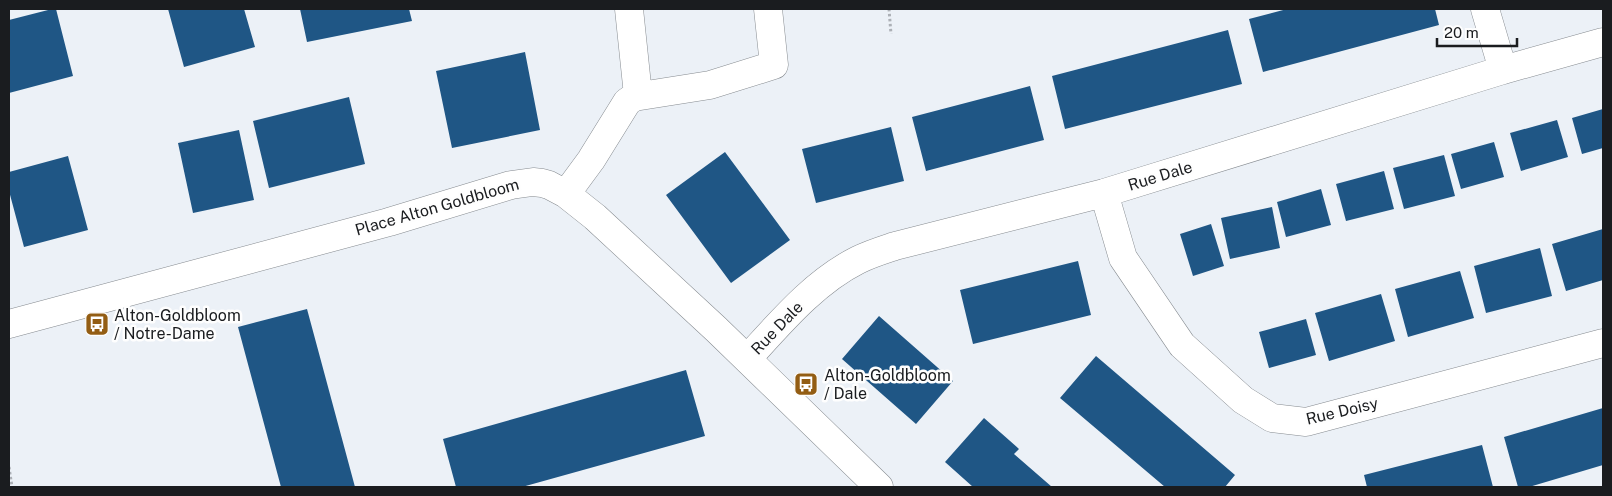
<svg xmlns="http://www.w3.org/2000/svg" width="1612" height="496" viewBox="0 0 1612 496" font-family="'Public Sans',sans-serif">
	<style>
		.building { fill: #1f5685 }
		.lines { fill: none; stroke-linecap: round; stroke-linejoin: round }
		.minor-casing { stroke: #868b90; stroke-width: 29 }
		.path { stroke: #acb0b6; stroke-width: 3; stroke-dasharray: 2.5 2.5; stroke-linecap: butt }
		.minor { stroke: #fff; stroke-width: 28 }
		.labels { text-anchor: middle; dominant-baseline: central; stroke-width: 5; stroke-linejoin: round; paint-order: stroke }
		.street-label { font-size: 16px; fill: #1a1c1f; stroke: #fefefe }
		.poi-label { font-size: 16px; fill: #1a1c1f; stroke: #fefefe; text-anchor: start }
	</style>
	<rect width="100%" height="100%" fill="#ecf1f7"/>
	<path class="building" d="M52 9H56L73 76 9 93V20Z
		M168 9H244L255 47 184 67Z
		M300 9H409L412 21 307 42Z
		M1287 9H1435L1439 25 1263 72 1249 19Z
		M1228 30 1242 84 1065 129 1052 76Z
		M525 52 540 130 452 148 436 71Z
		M1030 86 1044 140 926 171 912 117Z
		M349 97 365 164 269 188 253 121Z
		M1603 109V148L1582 154 1572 118Z
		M1557 120 1568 157 1521 171 1510 133Z
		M891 127 904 181 816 203 802 149Z
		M239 130 254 200 193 213 178 143Z
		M1494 142 1504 177 1461 189 1451 154Z
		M725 152 790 240 731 283 666 195Z
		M1444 155 1455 196 1404 209 1393 168Z
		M68 156 88 230 24 247 9 191V172Z
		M1384 171 1394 209 1346 221 1336 184Z
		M1321 189 1331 225 1286 237 1277 202Z
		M1272 207 1280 248 1230 259 1221 218Z
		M1211 224 1224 266 1193 276 1180 234Z
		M1603 229V280L1566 291 1552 244Z
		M1540 248 1552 296 1486 313 1474 266Z
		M1078 261 1091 315 973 344 960 290Z
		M1460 271 1474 318 1408 337 1395 289Z
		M1381 294 1395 341 1329 361 1315 313Z
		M307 309 355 487H281L238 327Z
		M879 316 953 381 916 424 842 359Z
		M1306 319 1316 355 1269 368 1259 332Z
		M1096 356 1235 475 1225 487H1165L1060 398Z
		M686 370 705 436 522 487H456L443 439Z
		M1603 408V465L1529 487H1518L1504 437Z
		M984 418 1019 449 1014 454 1052 487H973L945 462Z
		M1482 445 1493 487H1367L1364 475Z"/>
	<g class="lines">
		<g class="minor-casing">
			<path id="minor" d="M629 9 638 95
				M1485 9 1503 70
				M1104 193 1123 258 1182 345 1243 400 1272 418 1306 422 1603 343
				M566 194 591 160 627 102 634 97 710 85 774 65 768 9
				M9 324 389 222 511 185 533 182 542 183 549 185 566 194 595 217 716 329 879 487
				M747 359C780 323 814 282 858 260 870 254 883 250 895 246L1104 193 1503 70 1603 42"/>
		</g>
		<path class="path" d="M889 9 891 34
			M9 467 12 487"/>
		<use href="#minor" class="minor"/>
	</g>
	<defs>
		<g id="bus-square" transform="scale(1.25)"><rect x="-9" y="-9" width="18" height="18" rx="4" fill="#935d13" stroke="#fefefe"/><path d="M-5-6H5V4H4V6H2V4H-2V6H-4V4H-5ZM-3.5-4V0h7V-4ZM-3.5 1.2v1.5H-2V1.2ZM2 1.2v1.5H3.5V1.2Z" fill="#fff"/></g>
	</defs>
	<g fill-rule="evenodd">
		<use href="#bus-square" x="97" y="324"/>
		<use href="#bus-square" x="806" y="384"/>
	</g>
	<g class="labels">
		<g class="street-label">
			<text transform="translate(1160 176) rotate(-17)">Rue Dale</text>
			<text transform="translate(437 207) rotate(-16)">Place Alton Goldbloom</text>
			<text transform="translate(777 328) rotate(-46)">Rue Dale</text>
			<text transform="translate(1342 411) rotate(-13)">Rue Doisy</text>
		</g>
		<g class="poi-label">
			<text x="114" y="315">Alton-Goldbloom<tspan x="114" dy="18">/ Notre-Dame</tspan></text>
			<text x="824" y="375">Alton-Goldbloom<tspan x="824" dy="18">/ Dale</tspan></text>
		</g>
	</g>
	<rect width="1612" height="496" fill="none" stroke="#1a1c1f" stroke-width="20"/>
	<path d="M1437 38v8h80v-8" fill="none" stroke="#1a1c1f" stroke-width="2.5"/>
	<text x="1444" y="38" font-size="15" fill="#1a1c1f" stroke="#fefefe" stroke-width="4" paint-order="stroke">20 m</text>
</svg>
